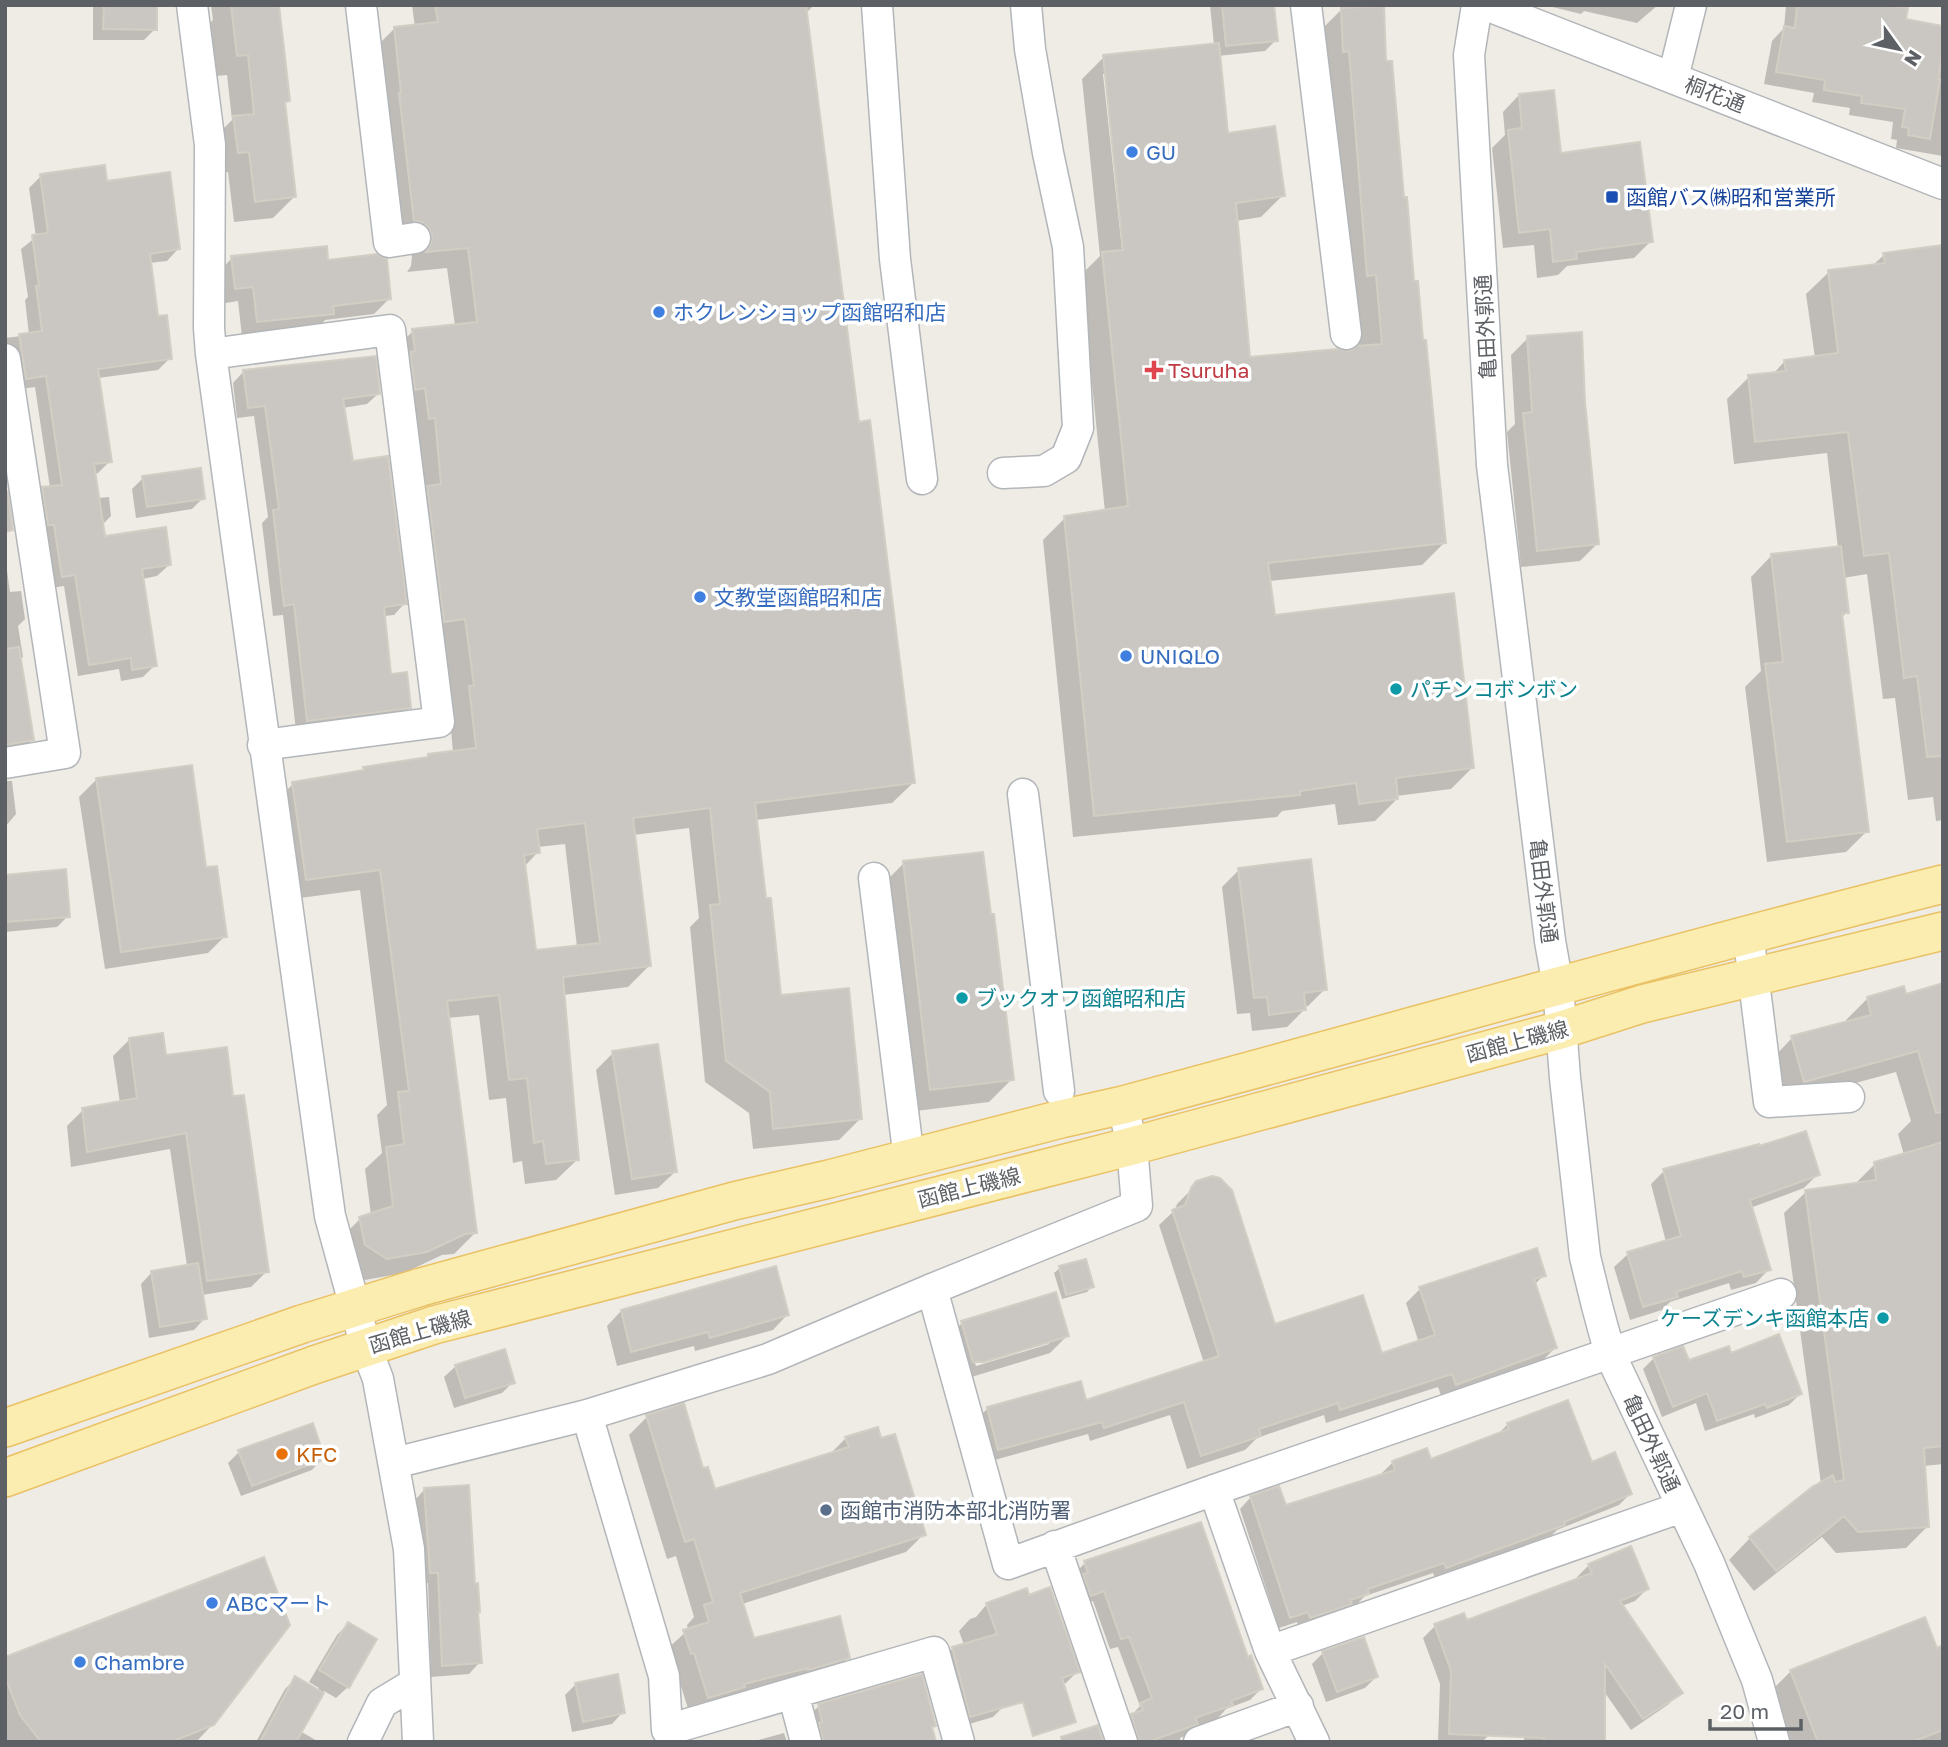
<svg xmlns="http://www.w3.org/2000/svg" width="1948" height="1747" viewBox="0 0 1948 1747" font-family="'Golos Text','Noto Sans JP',sans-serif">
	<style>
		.shadow { fill: #0003; fill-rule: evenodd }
		.building { fill: #cac7c2; stroke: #d3cec4; stroke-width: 2; fill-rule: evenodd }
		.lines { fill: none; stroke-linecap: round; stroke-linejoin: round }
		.minor-casing { stroke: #b3b6b9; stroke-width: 33 }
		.major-casing { stroke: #eac164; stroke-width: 40 }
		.minor { stroke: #fff; stroke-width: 30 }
		.major { stroke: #faedaf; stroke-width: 37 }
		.shop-dot { fill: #3f7fe0; stroke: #fff; stroke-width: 2.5 }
		.transit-dot { fill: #1a4fb4; stroke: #fff; stroke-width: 2.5 }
		.health-dot { fill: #e0444e; stroke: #fff; stroke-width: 2.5 }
		.culture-dot { fill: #0f9aa8; stroke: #fff; stroke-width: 2.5 }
		.food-dot { fill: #e8710a; stroke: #fff; stroke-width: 2.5 }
		.service-dot { fill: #5c6f8a; stroke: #fff; stroke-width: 2.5 }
		.labels { text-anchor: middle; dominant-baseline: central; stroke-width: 7; stroke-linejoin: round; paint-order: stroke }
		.street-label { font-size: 21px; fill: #5d6165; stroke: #fff }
		.shop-label { font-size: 21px; fill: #366cbe; stroke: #fff; text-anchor: start }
		.transit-label { font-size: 21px; fill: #164399; stroke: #fff; text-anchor: start }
		.health-label { font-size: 21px; fill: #be3a42; stroke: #fff; text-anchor: start }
		.culture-label { font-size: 21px; fill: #0d838f; stroke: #fff; text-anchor: start }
		.food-label { font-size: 21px; fill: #c56008; stroke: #fff; text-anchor: start }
		.service-label { font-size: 21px; fill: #4e5e75; stroke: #fff; text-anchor: start }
	</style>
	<rect width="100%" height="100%" fill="#efece6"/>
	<path class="shadow" d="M93 5H156L155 29 144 40H93Z
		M211 5H277L288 101 284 105 294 197 273 218 234 222 228 172 217 173 213 139 232 120 227 75 216 76 210 23 213 20Z
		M412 5H814L805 14 857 424 914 782 892 803 755 820 779 997 860 1119 839 1140 753 1149 749 1113 705 1082 690 927 699 918 689 828 633 835 649 966 628 987 563 995 578 1159 556 1180 525 1184 522 1161 513 1163 506 1098 489 1100 479 1015 447 1018 475 1233 454 1254 442 1255 404 1273 365 1280 344 1266 339 1240 360 1219 371 1215 365 1169 382 1153 377 1115 387 1105 360 890 285 900 272 805 293 784 360 773 364 769 425 760 429 755 453 752 449 709 453 704 444 639 424 642 392 352 413 331 455 326 447 268 407 272 411 266 412 256 407 248 400 243 373 50 394 29 415 27ZM565 844 577 947 535 952 524 867 538 852V847Z
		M1210 5H1273L1276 40 1265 51 1218 56 1227 135 1283 195 1261 217 1236 221 1248 359 1349 353 1359 348 1355 296 1320 31 1342 9 1384 63 1444 543 1422 565 1269 581 1274 617 1473 767 1451 789 1396 796 1397 799 1375 821 1338 825 1335 804 1282 811 1277 817 1073 837 1043 540 1065 518 1105 512 1081 275 1100 256 1082 79 1104 57 1214 45ZM1103 74H1107L1126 258 1123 259Z
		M1544 5H1658L1637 23 1584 11 1581 14Z
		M1786 5H1869L1904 21 1943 28V156L1896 148 1897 140 1891 139 1893 122 1849 115 1850 108 1812 102 1814 93 1764 84 1772 41 1784 28Z
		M1519 95 1560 155 1651 241 1634 258 1567 266 1558 275 1537 278 1534 245 1503 248 1492 148 1505 135 1503 112Z
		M41 176 105 183 178 249 167 261 149 263 156 318 170 358 158 370 98 378 110 461 98 473 94 474 98 498 109 497 111 516 102 525 103 538 169 565 157 576 142 579 155 665 143 677 121 681 119 669 78 676 64 586 51 588 31 501 43 489 50 488 35 387 14 390 5 358V338L29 335 25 300 28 297 21 249 36 237 29 188Z
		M1943 247V820L1936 821 1933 797 1908 800 1895 698 1883 699 1867 574 1843 578 1847 612 1841 618 1867 831 1846 852 1767 862 1745 687 1761 671 1751 577 1772 555 1838 548 1827 453 1734 464 1727 399 1749 377 1773 374 1785 361 1815 358 1806 294 1829 272 1872 266 1884 255Z
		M232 258 327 262 390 298 374 314 325 320 317 329 242 337 238 301 220 304 217 274Z
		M1528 338 1583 402 1597 544 1580 561 1521 567 1507 432 1515 424 1511 355Z
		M244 371 379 393 367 404 343 408 351 463 405 603 394 615 384 616 390 676 410 707 398 718 296 731 283 615 273 616 262 523 268 517 254 416 237 418 233 383Z
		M143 478 203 498 192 509 136 518 132 489Z
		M5 556 10 592 21 591 25 619 18 626 23 657 19 660 32 740 20 752 5 754Z
		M96 780 205 869 225 936 208 953 105 969 79 797Z
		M5 781H12L16 814 5 827Z
		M904 863 1012 1079 989 1102 908 1112 881 886Z
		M1239 870 1325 989 1308 1006 1304 1007V1010L1287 1027 1252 1031 1250 1013 1237 1014 1222 887Z
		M5 876 68 916 57 927 5 932Z
		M1943 985V1464L1924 1466 1927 1527 1906 1548 1836 1553 1822 1537 1754 1591 1729 1560 1750 1538 1821 1484 1784 1213 1806 1192 1854 1185 1875 1164 1904 1155 1898 1134 1911 1121 1896 1072 1782 1103 1771 1060 1792 1038 1847 1023 1846 1020 1868 998 1905 996Z
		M130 1039 165 1057 231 1098 267 1271 251 1287 202 1295 205 1318 194 1330 149 1338 141 1284 152 1272 187 1266 170 1149 71 1167 67 1126 83 1110 120 1103 113 1056Z
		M613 1053 676 1171 658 1188 615 1195 596 1070Z
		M1664 1171 1818 1174 1804 1188 1750 1208 1769 1269 1756 1283 1731 1290 1729 1283 1670 1302 1662 1310 1630 1320 1614 1267 1628 1254 1666 1242 1651 1184Z
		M1192 1189 1274 1326 1381 1355 1419 1343 1406 1303 1420 1289 1544 1275 1534 1285 1555 1348 1541 1362 1442 1398 1438 1387 1326 1423 1324 1415 1257 1438 1245 1450 1187 1469 1170 1415 1090 1441 1088 1434 984 1463 973 1423 987 1409 1080 1383 1085 1402 1204 1363 1159 1225 1175 1210 1177 1204Z
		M1060 1268 1092 1286 1087 1292 1062 1299 1054 1273Z
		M621 1311 787 1315 773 1330 695 1351 694 1346 617 1366 607 1326Z
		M962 1323 1067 1336 1050 1353 965 1379 945 1340ZM1049 1341V1344L976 1366 975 1363Z
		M1730 1355 1800 1394 1789 1405 1755 1418 1754 1414 1705 1431 1696 1403 1662 1417 1643 1369 1654 1358 1688 1362Z
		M456 1366 513 1382 502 1393 454 1408 444 1377Z
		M647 1417 702 1471 714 1491 829 1455 846 1438 924 1534 906 1552 742 1604 753 1640 848 1658 830 1676 690 1715 676 1670 666 1650 688 1630 687 1625 694 1617 676 1556 667 1559 629 1435Z
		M1508 1424 1591 1464 1630 1494 1619 1505 1557 1530 1552 1535 1435 1578 1433 1573 1365 1596 1356 1605 1345 1608 1339 1615 1299 1628 1297 1622 1279 1628 1240 1509 1251 1497 1284 1507 1382 1476 1381 1474 1393 1462 1430 1461 1497 1435Z
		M239 1452 323 1458 312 1470 241 1496 228 1463Z
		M425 1489 480 1662 469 1674 431 1677 428 1583 419 1584 414 1501Z
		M1085 1563 1247 1659 1261 1689 1250 1700 1226 1709 1212 1725 1180 1738V1742H1125L1121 1727 1140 1706 1118 1647 1110 1649 1093 1601 1080 1606 1074 1574Z
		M1589 1565 1647 1589 1635 1601 1622 1606 1680 1692 1669 1704 1631 1730 1603 1690V1742H1524L1526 1645 1489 1735 1482 1742H1438L1440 1684 1423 1638 1435 1626 1466 1622 1579 1580 1577 1577Z
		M987 1604 1078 1671 1066 1683 1004 1706 993 1717 959 1727 942 1659 953 1648 964 1645 959 1631 970 1619 976 1617Z
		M348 1624V1687L336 1698 324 1691 300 1731 319 1742H256L285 1689 296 1678 317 1691 319 1688 309 1682 337 1635Z
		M1943 1647V1742H1791L1771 1691 1791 1671Z
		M1323 1653 1376 1677 1365 1688 1326 1702 1312 1664Z
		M5 1659 213 1724 196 1742H5Z
		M576 1684 623 1712 612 1724 572 1732 565 1695Z
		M819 1706 934 1726 931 1729 934 1742H805L803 1721Z
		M784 1733 787 1742H751Z"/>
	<path class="building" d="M104 5H157V30L103 29Z
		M231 5H279L290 101 285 102 296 197 255 202 249 152 238 153 233 116 254 114 248 55 237 56Z
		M435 5H806L859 422 870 420 915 783 755 803 766 898H771L781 995 849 988 862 1119 773 1129 770 1092 726 1061 710 905 720 904 710 808 633 818 651 966 563 977 579 1160 546 1164 543 1141 534 1143 527 1078 509 1080 499 995 447 1001 477 1233 465 1234 427 1252 387 1259 365 1245 359 1217 393 1206 386 1147 404 1144 398 1092 409 1091 380 870 306 880 292 782 364 770 363 767 428 757V754L476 748 469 686H474L465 619 444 622 427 486 441 484 435 418 429 419 425 388 415 390 410 352 415 351 412 329 477 322 468 248 426 252 431 244 432 235 428 227 422 222 414 221 399 93H401L394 27 438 22ZM585 823 600 943 536 950 524 855 540 853 537 829Z
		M1222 5H1274L1278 41 1226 46Z
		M1797 5H1883L1908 8 1906 19 1943 26V52L1938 79H1940L1930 139 1908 135 1909 128 1902 127 1905 109 1861 103 1862 96 1824 90 1825 80 1776 72 1784 26 1795 28Z
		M1384 6 1386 61H1392L1404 197H1407L1414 281H1418L1423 340H1426L1446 543 1268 563 1275 615 1454 593 1474 768 1396 778 1398 799 1359 804 1356 783 1300 791V795L1094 816 1064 516 1128 506 1102 252 1123 250 1103 55 1219 43 1228 133 1275 126 1285 196 1236 203 1250 357 1337 349 1349 351 1358 346 1382 344 1376 275 1367 276 1349 51 1343 52 1341 8Z
		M1554 90 1561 153 1640 142 1653 242 1576 252 1577 259 1553 262 1550 229 1519 233 1508 130 1522 128 1519 94Z
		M105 165 107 181 170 172 180 249 150 254 158 316 167 315 172 359 98 369 112 462 94 464 105 536 166 527 171 565 142 569 157 666 132 670 131 658 89 665 75 575 62 577 54 525H48L42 487 62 485 46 376 26 379 19 334 42 331 36 286H39L32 235 48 233 40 174Z
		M1943 245V756L1927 757 1917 676 1904 678 1889 553 1864 556 1848 432 1755 442 1748 375 1786 371 1784 360 1838 353 1828 270 1885 263 1883 253Z
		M327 246 328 260 377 254 387 259 391 299 333 306 334 314 257 322 253 287 235 289 231 256Z
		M1582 332 1585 402 1599 544 1537 551 1523 413 1532 412 1527 336Z
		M376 356 380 394 343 399 353 461 388 456 407 604 384 607 391 674 407 672 411 708 307 721 294 604 284 606 273 510 279 509 265 406 248 408 243 370Z
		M201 468 205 499 147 507 142 476Z
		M8 492 13 530 5 532V493Z
		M1841 546 1849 613H1842L1869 832 1787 842 1765 664 1783 662 1771 554Z
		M19 647 34 740 5 745V649Z
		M192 765 206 867 217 866 227 937 121 952 96 778Z
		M983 852 991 914H994L1014 1080 930 1090 903 861Z
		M1311 859 1327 990 1304 993 1306 1010 1269 1015 1267 997 1254 998 1238 868Z
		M66 869 70 917 5 922V875Z
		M1943 983V1112L1936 1113 1918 1051 1804 1082 1791 1036 1871 1015 1867 997 1904 986 1906 994Z
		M163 1033 166 1055 227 1047 233 1096 244 1095 269 1272 207 1281 186 1133 87 1152 82 1108 137 1098 129 1038Z
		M658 1044 677 1172 632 1179 612 1051Z
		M1806 1131 1820 1175 1750 1200 1771 1270 1744 1277 1742 1271 1676 1292 1678 1297 1643 1307 1627 1252 1681 1236 1663 1169 1759 1144V1146Z
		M1943 1142V1446L1924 1448 1929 1527 1858 1532 1844 1516 1776 1571 1749 1537 1812 1487 1833 1475 1835 1482 1844 1480 1805 1190 1876 1180 1874 1162Z
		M1212 1176 1220 1178 1232 1190 1275 1324 1363 1295 1382 1353 1435 1335 1419 1287 1537 1248 1546 1276 1534 1279 1557 1348 1456 1385 1452 1374 1340 1410 1338 1403 1259 1429 1261 1436 1201 1456 1184 1402 1104 1428 1102 1422 998 1450 987 1407 1081 1381 1086 1400 1219 1356 1172 1210 1185 1205 1191 1188 1196 1181Z
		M1086 1259 1094 1287 1066 1295 1059 1266Z
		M198 1263 207 1319 160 1327 151 1271Z
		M776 1266 789 1315 710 1338 708 1332 631 1352 621 1310Z
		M1056 1292 1069 1336 984 1362H973L961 1321Z
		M1779 1334 1802 1394 1767 1408 1765 1404 1717 1421 1707 1393 1673 1407 1653 1357 1683 1346 1689 1360 1729 1346 1731 1353Z
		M505 1349 515 1383 465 1398 455 1365Z
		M1568 1400 1592 1462 1615 1452 1632 1494 1564 1522 1565 1525 1446 1568 1444 1563 1368 1589 1369 1594 1350 1600 1352 1604 1310 1618 1308 1612 1290 1618 1250 1496 1279 1486 1286 1505 1395 1470 1392 1461 1427 1448 1431 1459 1509 1429 1507 1423Z
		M684 1403 703 1468 708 1467 715 1489 849 1447 845 1437 878 1427 881 1438 895 1434 926 1535 740 1593 754 1638 840 1616 850 1658 808 1670V1668L744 1684 745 1687 708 1698 694 1653 691 1654 683 1630 709 1622 704 1605 713 1602 694 1539 685 1542 646 1415Z
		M313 1423 325 1459 252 1486 238 1450Z
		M469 1485 475 1584 478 1583 480 1612H478L482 1663 442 1666 438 1573H430L424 1488Z
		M1201 1522 1248 1657 1251 1655 1263 1689 1231 1701 1233 1705 1195 1718 1198 1724 1148 1742H1139L1131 1714 1143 1710 1140 1703 1152 1698 1129 1637 1121 1639 1104 1591 1091 1596 1083 1574 1088 1573 1084 1561Z
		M1631 1546 1649 1589 1620 1601 1683 1693 1643 1719 1605 1664V1742H1544V1738L1449 1734 1451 1671 1434 1624 1464 1613 1467 1620 1592 1573 1588 1564Z
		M264 1557 290 1625 214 1725 171 1742H41L20 1715 5 1677V1657Z
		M1050 1587 1080 1672 1062 1678 1076 1722 1033 1736 1023 1702 970 1717 952 1647 997 1634 986 1603 1027 1588 1029 1595Z
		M1925 1617 1937 1648 1943 1645V1730L1912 1742H1818L1790 1670Z
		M348 1622 377 1639 349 1688 319 1670Z
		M1364 1637 1378 1677 1337 1692 1322 1651Z
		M618 1674 625 1713 583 1722 575 1683Z
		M922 1674 936 1726 932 1727 936 1742H823L819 1723 822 1722 818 1704Z
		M295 1676 324 1693 296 1742H260Z
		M1098 1725 1103 1742H1062L1061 1737Z"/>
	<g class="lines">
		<g class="minor-casing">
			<path id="minor" d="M192 5 210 145 209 328 211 354 330 1216 366 1347 378 1379 409 1549 418 1742
				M361 5 389 242 415 238
				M877 5 895 259 922 479
				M1306 5 1346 334
				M1477 5 1469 55 1492 465 1550 941 1558 986 1565 1078 1585 1257 1597 1306 1610 1354 1709 1563 1757 1680 1774 1742
				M1486 5 1943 184
				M1673 78 1691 5
				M211 354 390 330 439 722 263 745
				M5 359 65 753 5 763
				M1003 473 1044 471 1066 458 1078 428 1068 247 1048 153 1030 49 1026 5
				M1023 794 1059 1091
				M874 878 909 1159
				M1748 933 1769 1102 1849 1097
				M932 1289 1008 1564 1214 1490 1781 1294
				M587 1415 664 1676 667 1730 934 1652 959 1742
				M394 1463 587 1415 768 1359 932 1289 1137 1206 1132 1146 1123 1105
				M1214 1490 1270 1651 1314 1742
				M1055 1546 1122 1742
				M1270 1651 1682 1507
				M793 1693 806 1742
				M363 1742 382 1703 415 1683
				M1199 1742 1298 1706"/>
		</g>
		<g class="major-casing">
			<path id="major" d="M5 1428 302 1324 421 1287 734 1201 829 1179 1061 1119 1123 1105C1397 1032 1668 953 1943 884
				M5 1478 314 1365 434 1325 1132 1146 1561 1030 1642 1004 1943 931"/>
		</g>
		<use href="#minor" class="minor"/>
		<use href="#major" class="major"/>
	</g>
	<g class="shop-dot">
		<circle cx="1132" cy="152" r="7"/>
		<circle cx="659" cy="312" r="7"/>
		<circle cx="700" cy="597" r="7"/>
		<circle cx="1126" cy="656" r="7"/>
		<circle cx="212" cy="1603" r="7"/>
		<circle cx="80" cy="1662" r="7"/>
	</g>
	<rect class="transit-dot" x="1605" y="190" width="14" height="14" rx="3.5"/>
	<path class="health-dot" d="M1150.5 359.5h7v7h7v7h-7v7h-7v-7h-7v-7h7z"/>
	<g class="culture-dot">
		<circle cx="1396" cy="689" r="7"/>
		<circle cx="962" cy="998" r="7"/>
		<circle cx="1883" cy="1318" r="7"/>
	</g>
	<circle class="food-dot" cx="282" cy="1454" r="7"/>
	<circle class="service-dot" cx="826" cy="1510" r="7"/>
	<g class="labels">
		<g class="street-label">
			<text transform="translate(1715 94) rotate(21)">桐花通</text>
			<text transform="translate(1485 327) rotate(-93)">亀田外郭通</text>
			<text transform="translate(1544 891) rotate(83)">亀田外郭通</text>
			<text transform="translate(1517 1041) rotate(-15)">函館上磯線</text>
			<text transform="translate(969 1187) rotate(-14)">函館上磯線</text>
			<text transform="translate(420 1331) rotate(-16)">函館上磯線</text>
			<text transform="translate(1652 1443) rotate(65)">亀田外郭通</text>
		</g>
		<g class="shop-label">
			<text x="1146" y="152">GU</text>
			<text x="673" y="312">ホクレンショップ函館昭和店</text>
			<text x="714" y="597">文教堂函館昭和店</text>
			<text x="1140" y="656">UNIQLO</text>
			<text x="226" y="1603">ABCマート</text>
			<text x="94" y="1662">Chambre</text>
		</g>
		<g class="transit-label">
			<text x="1626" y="197">函館バス㈱昭和営業所</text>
		</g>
		<g class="health-label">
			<text x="1168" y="370">Tsuruha</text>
		</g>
		<g class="culture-label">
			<text x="1410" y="689">パチンコボンボン</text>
			<text x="976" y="998">ブックオフ函館昭和店</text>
			<text x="1869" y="1318" text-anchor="end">ケーズデンキ函館本店</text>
		</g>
		<g class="food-label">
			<text x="296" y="1454">KFC</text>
		</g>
		<g class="service-label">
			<text x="840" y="1510">函館市消防本部北消防署</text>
		</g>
	</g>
	<rect width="1948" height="1747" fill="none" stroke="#5d6165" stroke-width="14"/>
	<g transform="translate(1899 49) rotate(123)" stroke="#ffffff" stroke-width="5" paint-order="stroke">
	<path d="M0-5L12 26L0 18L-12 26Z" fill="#5d6165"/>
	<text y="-10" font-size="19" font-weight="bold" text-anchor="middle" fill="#5d6165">N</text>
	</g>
	<path d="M1710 1719v10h91v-10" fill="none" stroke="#5d6165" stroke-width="3.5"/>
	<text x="1720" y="1719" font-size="21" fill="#5d6165" stroke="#ffffff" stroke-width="5" paint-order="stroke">20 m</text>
</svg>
